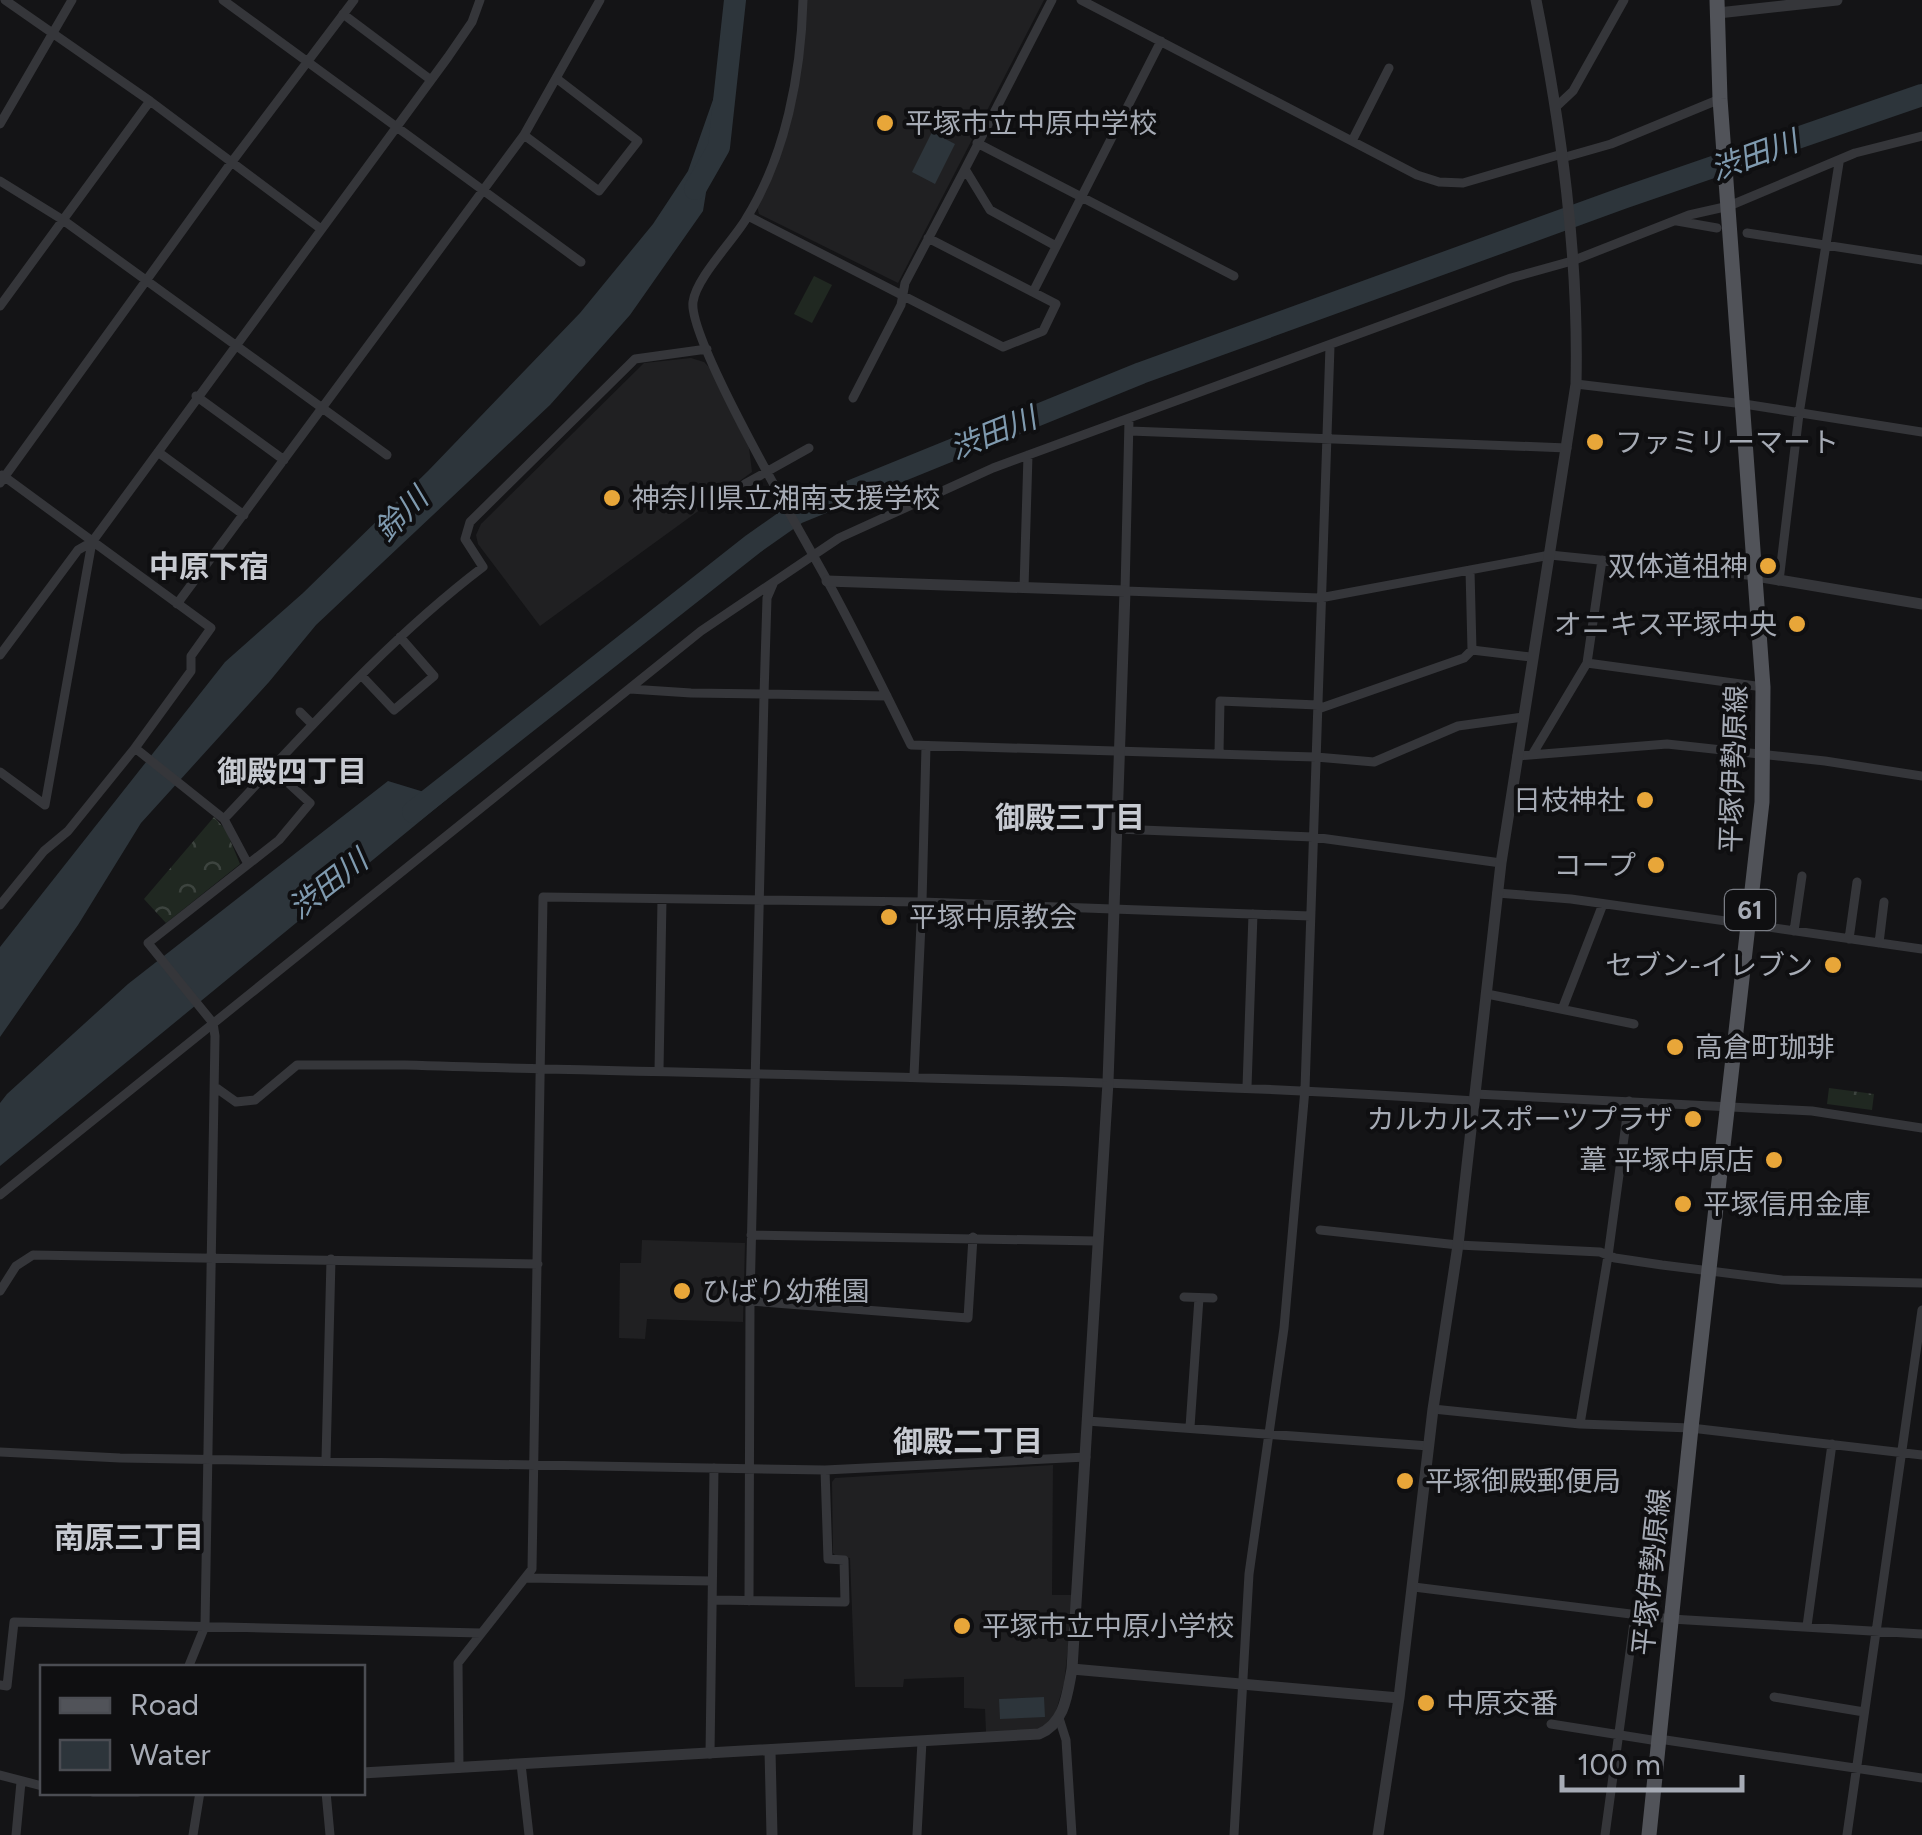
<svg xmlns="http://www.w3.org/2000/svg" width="1922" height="1835" viewBox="0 0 1922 1835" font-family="Figtree,'Noto Sans JP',sans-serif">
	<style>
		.built { fill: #202022 }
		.park { fill: url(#park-crowns) }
		.garden { fill: #202821 }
		.water { fill: #2d353b }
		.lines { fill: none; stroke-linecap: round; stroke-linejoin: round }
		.river { stroke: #2d353b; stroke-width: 22 }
		.minor { stroke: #35363a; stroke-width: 9 }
		.tertiary { stroke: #35363a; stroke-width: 11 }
		.primary { stroke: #515359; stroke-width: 15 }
		.poi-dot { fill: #e8a639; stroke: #0f0f11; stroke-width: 4 }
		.labels { text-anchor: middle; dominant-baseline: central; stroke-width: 8; stroke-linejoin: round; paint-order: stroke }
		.shield { fill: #0f0f11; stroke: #797c84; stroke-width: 2.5 }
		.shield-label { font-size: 25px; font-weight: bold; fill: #a6abb5 }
		.poi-label { font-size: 28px; fill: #a6abb5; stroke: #0f0f11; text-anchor: start }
		.street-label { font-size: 28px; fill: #a6abb5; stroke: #0f0f11 }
		.water-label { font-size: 30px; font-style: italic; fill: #7f9aaf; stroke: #0f0f11 }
		.neighbourhood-label { font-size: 30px; font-weight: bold; fill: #c7cad1; stroke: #0f0f11 }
	</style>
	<defs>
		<pattern id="park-crowns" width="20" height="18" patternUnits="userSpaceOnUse" patternTransform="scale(2.5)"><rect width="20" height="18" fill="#202821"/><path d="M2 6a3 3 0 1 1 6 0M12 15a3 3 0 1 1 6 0" fill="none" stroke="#3d443f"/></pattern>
	</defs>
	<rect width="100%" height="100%" fill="#141416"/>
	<path class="built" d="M806 0H1044L898 283 759 214 757 206 780 157 798 90Z
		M691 358 704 362 710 368 749 448 752 472 540 626 478 544 476 535 481 524 644 363Z
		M642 1240 745 1243 743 1322 647 1319 645 1339 619 1338 620 1263H641Z
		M1053 1465 1052 1595H1074L1064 1683 1055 1715 1047 1726 1033 1731 986 1732 985 1709 964 1708V1677L904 1679 903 1687H855L850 1558 837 1557 833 1553 832 1482 835 1478Z"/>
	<path class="park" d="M214 817 226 830 240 864 166 923 144 899Z
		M1829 1088 1874 1094 1872 1110 1827 1104Z"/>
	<path class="garden" d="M814 276 832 285 812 323 794 314Z"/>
	<path class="water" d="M728 57 703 211 630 315 550 405 316 625 269 682 141 823 78 925 0 1037V947L225 662 303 593 428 471 580 313 653 224 688 171Z
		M932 132 955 144 935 184 912 172Z
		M388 781 447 799 0 1166V1103L7 1094 128 984Z
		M1044 1697 1045 1717 1000 1719 999 1699Z"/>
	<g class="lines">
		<path class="river" d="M695 189 719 147 735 0
			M413 812 753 544 797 513 1141 373 1623 198 1922 95"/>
		<path class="minor" d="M5 0 150 101 321 229
			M223 0 581 262
			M803 0C801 74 786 155 746 219 733 241 696 278 693 302 688 340 803 536 828 582 857 635 884 690 911 745L1316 757 1374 762 1458 726 1523 717
			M1052 0 965 169 990 210 1056 246
			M1081 0 1417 175 1439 182 1463 183 1562 154
			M343 14 431 80
			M1557 106 1573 91 1624 0
			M0 124 72 0
			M524 135 599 191 638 141 556 78
			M1352 141 1389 68
			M977 143 1234 276
			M1562 158 1611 144 1720 99
			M0 181 63 220 387 455
			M748 216 1003 347 1043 331 1056 304 928 238
			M1677 221 1717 228
			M1747 233 1922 260
			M1033 292 1161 41
			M0 306 150 101
			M1576 384 1744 404 1922 432
			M196 396 284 460
			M853 398 901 305 905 283 965 169
			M1129 420 1125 591 1320 598 1550 555 1756 576
			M1130 431 1567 448
			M158 452 244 515
			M2 475 211 628 191 656V671L135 748 224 819 248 864
			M0 483 231 163 354 0
			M745 484 809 448
			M1779 581 1799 414 1839 163
			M1024 588 1028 455
			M177 604 524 135 600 0
			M1472 650 1531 657
			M0 655 78 550 92 542 448 57 472 22 480 0
			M1587 663 1763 687
			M361 675 394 710 434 676 400 637
			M630 689 691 693 887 696
			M1318 709 1464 658 1472 650 1470 570
			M300 712 312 724
			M1219 753 1220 701 1318 705
			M1532 755 1587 663 1602 560
			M1517 756 1667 744 1825 761 1922 776
			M0 772 45 805 92 542
			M224 819C307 731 387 640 483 567L465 539 470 522 635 359 707 349
			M1117 829 1313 837 1501 863
			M1497 893 1571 899 1922 949
			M0 905 44 851 68 831 135 748
			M1794 931 1802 876
			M1849 939 1857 882
			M1879 943 1884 902
			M1487 994 1634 1024
			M1563 1007 1603 904
			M659 1071 662 899
			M914 1075 922 902 1310 916
			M215 1087 236 1102 255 1100 297 1065H405C762 1076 1119 1077 1475 1101
			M1247 1087 1253 914
			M1475 1094 1812 1111 1922 1128
			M0 1195 701 631 839 538 993 468 1511 278 1572 261 1689 215 1729 206 1855 153 1922 136
			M1320 1230 1458 1245 1600 1252 1615 1258 1662 1265 1782 1280 1922 1283
			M751 1235 1097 1241
			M0 1291 16 1266 33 1255 538 1264
			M1184 1297 1213 1298
			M750 1301 968 1318 973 1237
			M1433 1409 1580 1424 1691 1428 1922 1455
			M1087 1421 1429 1446
			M1580 1424 1608 1256 1629 1101
			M1190 1427 1199 1298
			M0 1452 120 1458 825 1470 1086 1457
			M326 1460 331 1259
			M525 1578 712 1581
			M1414 1587 1671 1619 1922 1634
			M712 1600 845 1602 844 1560 828 1559 825 1470
			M749 1601 750 1301 764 695 767 598 773 584
			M1807 1626 1832 1444
			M188 1668 205 1626 215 1036 213 1023 148 943 279 840 310 803 272 768
			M0 1685 7 1686 14 1622 481 1633
			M1774 1697 1864 1712
			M1059 1718 1066 1740 1072 1835
			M1551 1724 1658 1741
			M1659 1739 1922 1778
			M710 1754 714 1468
			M521 1764 529 1835
			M459 1768 458 1663 532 1569 543 897 922 902 926 746
			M0 1775 42 1786
			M93 1792H138
			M326 1792 330 1835
			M16 1835 21 1782
			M193 1835 200 1792
			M917 1835 922 1741
			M1234 1835 1249 1574 1284 1328 1305 1089 1330 346
			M1605 1835 1635 1615
			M1847 1835 1922 1310"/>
		<path class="tertiary" d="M1718 13 1837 0
			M1756 576 1922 604
			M1072 1669 1399 1698
			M770 1751 772 1835
			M362 1773 1039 1734C1065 1723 1067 1695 1072 1669L1108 1082 1125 591 827 581
			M1378 1835 1399 1698 1433 1409 1458 1245 1501 863 1576 384C1579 255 1561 126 1536 0"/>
		<path class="primary" d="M1649 1835 1691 1428 1762 802 1763 687 1720 99 1717 0"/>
	</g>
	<g class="poi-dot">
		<circle cx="885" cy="123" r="10"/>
		<circle cx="1595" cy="442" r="10"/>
		<circle cx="612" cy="498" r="10"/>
		<circle cx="1768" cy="566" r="10"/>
		<circle cx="1797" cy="624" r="10"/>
		<circle cx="1645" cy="800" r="10"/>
		<circle cx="1656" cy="865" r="10"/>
		<circle cx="889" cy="917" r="10"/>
		<circle cx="1833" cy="965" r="10"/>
		<circle cx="1675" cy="1047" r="10"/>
		<circle cx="1693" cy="1119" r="10"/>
		<circle cx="1774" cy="1160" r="10"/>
		<circle cx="1683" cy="1204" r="10"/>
		<circle cx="682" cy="1291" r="10"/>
		<circle cx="1405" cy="1481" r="10"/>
		<circle cx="962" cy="1626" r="10"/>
		<circle cx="1426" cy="1703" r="10"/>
	</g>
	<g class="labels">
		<rect class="shield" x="1725" y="890" width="50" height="40" rx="8"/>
		<g class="shield-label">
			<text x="1750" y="910">61</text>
		</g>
		<g class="poi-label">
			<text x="905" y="123">平塚市立中原中学校</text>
			<text x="1615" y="442">ファミリーマート</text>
			<text x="632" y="498">神奈川県立湘南支援学校</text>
			<text x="1748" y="566" text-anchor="end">双体道祖神</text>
			<text x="1777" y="624" text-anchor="end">オニキス平塚中央</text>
			<text x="1625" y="800" text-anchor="end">日枝神社</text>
			<text x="1636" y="865" text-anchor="end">コープ</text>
			<text x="909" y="917">平塚中原教会</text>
			<text x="1813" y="965" text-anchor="end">セブン-イレブン</text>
			<text x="1695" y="1047">高倉町珈琲</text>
			<text x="1673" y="1119" text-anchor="end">カルカルスポーツプラザ</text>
			<text x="1754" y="1160" text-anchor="end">葦 平塚中原店</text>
			<text x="1703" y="1204">平塚信用金庫</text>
			<text x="702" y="1291">ひばり幼稚園</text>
			<text x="1425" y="1481">平塚御殿郵便局</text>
			<text x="982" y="1626">平塚市立中原小学校</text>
			<text x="1446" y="1703">中原交番</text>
		</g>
		<g class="street-label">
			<text transform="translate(1733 769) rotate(-88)">平塚伊勢原線</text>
			<text transform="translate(1651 1572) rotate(-84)">平塚伊勢原線</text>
		</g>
		<g class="water-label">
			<text transform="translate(1754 155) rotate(-20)">渋田川</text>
			<text transform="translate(993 433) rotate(-22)">渋田川</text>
			<text transform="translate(401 514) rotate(-45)">鈴川</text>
			<text transform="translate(328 884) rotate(-38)">渋田川</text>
		</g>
		<g class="neighbourhood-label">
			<text x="209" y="566">中原下宿</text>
			<text x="292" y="771">御殿四丁目</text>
			<text x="1070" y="817">御殿三丁目</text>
			<text x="968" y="1441">御殿二丁目</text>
			<text x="129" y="1537">南原三丁目</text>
		</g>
	</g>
	<rect x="40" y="1665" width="325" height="130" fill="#0f0f11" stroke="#4b4d53" stroke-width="2.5"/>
	<rect x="60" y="1698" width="50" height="15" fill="#515359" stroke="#4b4d53" stroke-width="2.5"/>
	<text x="130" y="1715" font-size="30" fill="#a6abb5">Road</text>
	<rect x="60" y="1740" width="50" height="30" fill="#2d353b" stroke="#4b4d53" stroke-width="2.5"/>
	<text x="130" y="1765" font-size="30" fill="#a6abb5">Water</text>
	<path d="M1562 1775v15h180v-15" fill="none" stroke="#a6abb5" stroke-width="5"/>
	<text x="1577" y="1775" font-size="30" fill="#a6abb5" stroke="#0f0f11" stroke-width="8" paint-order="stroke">100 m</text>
</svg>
